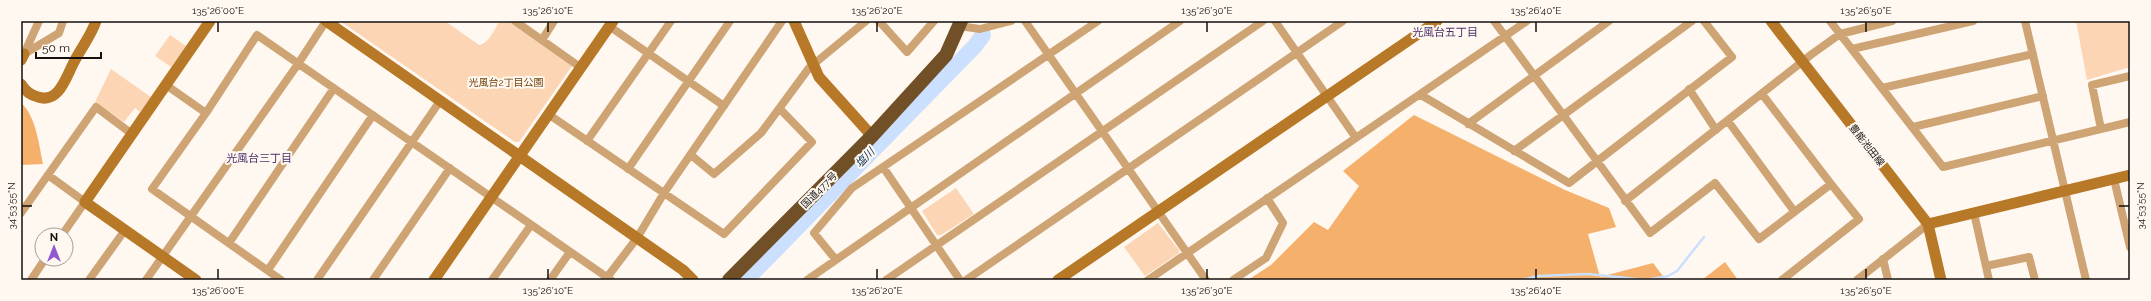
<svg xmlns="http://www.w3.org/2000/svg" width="2151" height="301" viewBox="0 0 2151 301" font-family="Raleway,'Noto Sans JP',sans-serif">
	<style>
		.green { fill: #fcd6b4 }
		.forest { fill: #f5b06b }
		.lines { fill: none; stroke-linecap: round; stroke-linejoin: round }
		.stream { stroke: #cae0fe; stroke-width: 2.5 }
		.river { stroke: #cae0fe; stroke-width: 16 }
		.street { stroke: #cea475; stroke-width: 8 }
		.secondary { stroke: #b77927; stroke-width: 11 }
		.highway { stroke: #715028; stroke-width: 14 }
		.ticks { fill: none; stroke: #14110f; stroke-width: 1.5 }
		.labels { text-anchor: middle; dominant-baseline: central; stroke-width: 4; stroke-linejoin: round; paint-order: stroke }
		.park-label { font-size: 10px; fill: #6f430c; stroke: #fff8f1 }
		.street-label { font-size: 10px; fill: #14110f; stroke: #fff8f1 }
		.neighbourhood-label { font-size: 11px; fill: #4d326c; stroke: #fff8f1 }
		.water-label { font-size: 11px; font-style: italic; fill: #133663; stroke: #fff8f1 }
		.neatline { fill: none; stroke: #14110f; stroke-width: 1.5 }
		.ticks-label { font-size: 10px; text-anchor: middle; fill: #14110f }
	</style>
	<rect width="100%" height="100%" fill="#fff8f1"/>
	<path class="green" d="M340 21H445L479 45C489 44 494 29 500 21H510L572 66 519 142H515Z
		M2076 21H2130V67L2087 80Z
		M170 35 186 46 171 67 155 56Z
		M111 69 151 97 140 112 135 108 124 122 95 102Z
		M956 188 974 214 941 235H937L922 211Z
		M1158 223 1179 250V253L1145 276 1124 247Z"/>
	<path class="forest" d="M21 103C36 116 39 145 43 164L21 165Z
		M1414 115 1565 190 1609 208 1616 227 1588 234 1600 277 1653 263 1666 280H1248L1271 265 1314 222 1328 230 1359 186 1343 171Z
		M1725 262 1738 280H1702Z"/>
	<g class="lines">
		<path class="stream" d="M1521 280 1539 276 1588 274 1646 280 1668 276 1677 271 1704 237"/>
		<path class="river" d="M746 280 975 46 983 35"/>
		<path class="street" d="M515 21 580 67
			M879 21 907 52 934 21
			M1025 21 1206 280
			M1275 21 1356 138
			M1494 21 1650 233 1715 183 1759 239 1831 184 1859 219 1782 280
			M1830 21 1943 167 2130 122
			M2025 21 2086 280
			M609 26 724 106
			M959 26 980 29 1011 21
			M542 40 554 21
			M1852 49 1973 21
			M24 54 59 33 63 21
			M24 54 39 21
			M166 85 206 113
			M1882 88 2033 54
			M1689 89 1716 130
			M1762 94 1831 184
			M1421 95 1569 183 1732 57 1704 21
			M548 114 724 234 812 142 780 109
			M1728 121 1794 211
			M1468 124 1609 21
			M1913 127 2043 96
			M2101 129 2092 85 2130 76
			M587 141 671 21
			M1514 151 1692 21
			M691 155 714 174 761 133 809 68 866 21
			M883 167 960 280
			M628 169 730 21
			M48 175 85 202 62 235
			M2114 179 2130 247
			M1625 201 1812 54 1840 34 1892 21
			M21 213 96 107 132 134
			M1974 213 1989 280
			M229 243 334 88
			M1883 259 1888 280
			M836 260 814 233 852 188 1098 21
			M1986 266 2029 257 2035 280
			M268 270 373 115
			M31 280 45 259
			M89 280 125 230
			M146 280 298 64 326 21
			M281 280 152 189 206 113 257 35 611 280
			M317 280 440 101
			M373 280 450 168
			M492 280 531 225
			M550 280 570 252
			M605 280 637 238 664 193 782 21
			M807 280 1180 21
			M886 280 1263 21
			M966 280 1343 21
			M1148 280 1527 21
			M1233 280 1266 258 1283 223 1267 198
			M1857 280 1928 224"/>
		<path class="secondary" d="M326 21 683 270 693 280
			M794 21 819 77 872 136
			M1771 21 1928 224 1941 280
			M21 60 24 54
			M21 84C25 91 30 95 38 97 59 104 66 77 74 62 81 48 91 36 96 21
			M1928 224 2130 175
			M196 280 85 202 210 21
			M434 280 613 21
			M1058 280 1437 21"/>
		<path class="highway" d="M729 280 872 136 946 55 961 21"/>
	</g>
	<path class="ticks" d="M218 22V32M548 22V32M877 22V32M1207 22V32M1536 22V32M1866 22V32M22 206H32M2119 206H2129M218 269V279M548 269V279M877 269V279M1207 269V279M1536 269V279M1866 269V279"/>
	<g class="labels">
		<g class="park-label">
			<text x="506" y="82">光風台2丁目公園</text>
		</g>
		<g class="street-label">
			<text transform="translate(1867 145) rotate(52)">豊能池田線</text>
			<text transform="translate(819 190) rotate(-45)">国道477号</text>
		</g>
		<g class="neighbourhood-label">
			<text x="1445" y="32">光風台五丁目</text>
			<text x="259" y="158">光風台三丁目</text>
		</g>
		<g class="water-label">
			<text transform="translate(865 158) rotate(-46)">塩川</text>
		</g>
	</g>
	<rect width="2151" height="301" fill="none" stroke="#fff8f1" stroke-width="44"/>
	<g transform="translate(54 247)"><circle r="19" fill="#fff8f1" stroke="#a19c97"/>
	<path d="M0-3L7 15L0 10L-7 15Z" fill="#9258cf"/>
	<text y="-6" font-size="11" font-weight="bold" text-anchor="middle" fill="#14110f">N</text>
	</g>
	<path d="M36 52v6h65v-6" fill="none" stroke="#14110f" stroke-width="2"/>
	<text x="42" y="52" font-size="12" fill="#14110f" stroke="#fff8f1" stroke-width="3" paint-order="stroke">50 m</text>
	<rect x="22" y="22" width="2107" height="257" class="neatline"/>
	<g class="ticks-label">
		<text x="218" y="14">135°26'00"E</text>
		<text x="548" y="14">135°26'10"E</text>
		<text x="877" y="14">135°26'20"E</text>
		<text x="1207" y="14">135°26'30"E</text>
		<text x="1536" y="14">135°26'40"E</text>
		<text x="1866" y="14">135°26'50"E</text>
		<text transform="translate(11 206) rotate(-90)" y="4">34°53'55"N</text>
		<text transform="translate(2140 206) rotate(-90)" y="4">34°53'55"N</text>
		<text x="218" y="294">135°26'00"E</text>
		<text x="548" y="294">135°26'10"E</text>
		<text x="877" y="294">135°26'20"E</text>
		<text x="1207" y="294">135°26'30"E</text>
		<text x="1536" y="294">135°26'40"E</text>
		<text x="1866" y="294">135°26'50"E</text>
	</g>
</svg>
